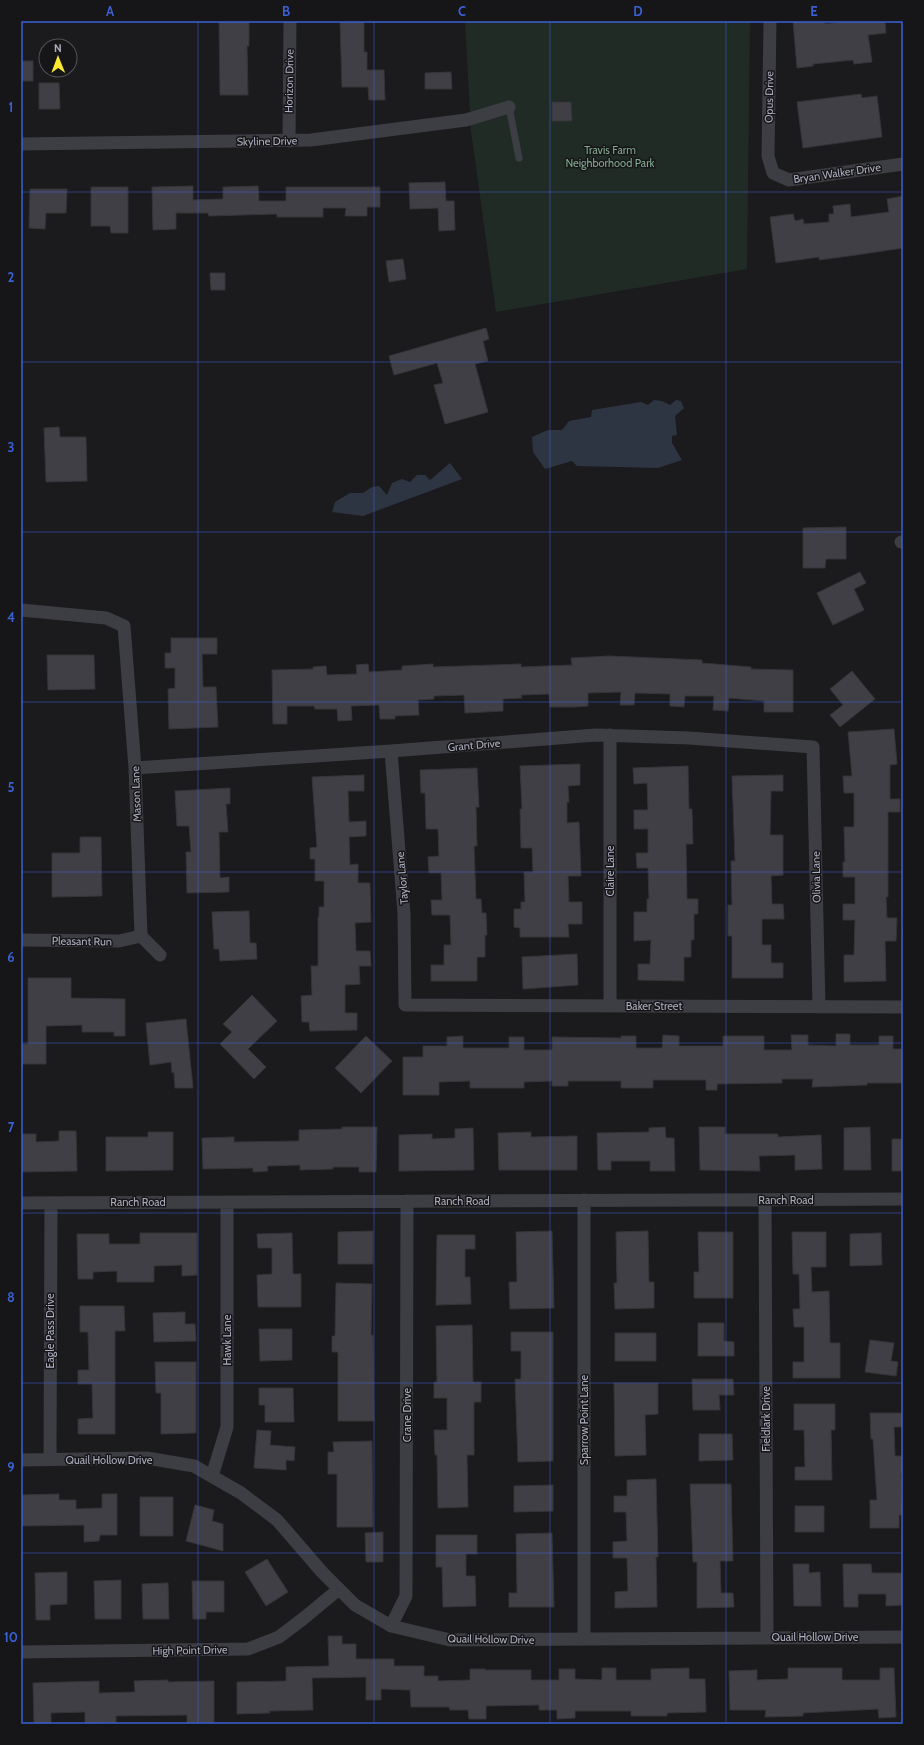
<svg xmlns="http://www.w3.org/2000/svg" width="924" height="1745" viewBox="0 0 924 1745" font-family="Cabin,sans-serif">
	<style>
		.green { fill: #212b25 }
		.water { fill: #2e3542 }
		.building { fill: #403f45; stroke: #353439 }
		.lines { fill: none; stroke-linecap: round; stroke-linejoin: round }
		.service { stroke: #3d3d44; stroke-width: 7 }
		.minor { stroke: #3d3d44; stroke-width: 13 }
		.grid { fill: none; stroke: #3a61d3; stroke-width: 1; stroke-opacity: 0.55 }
		.labels { text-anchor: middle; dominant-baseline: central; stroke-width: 3; stroke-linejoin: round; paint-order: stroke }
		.street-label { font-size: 11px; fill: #acadbd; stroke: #161518 }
		.park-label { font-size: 11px; fill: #81a98d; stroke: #161518 }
		.neatline { fill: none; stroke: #3a61d3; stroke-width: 1.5 }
		.grid-label { font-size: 13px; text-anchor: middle; font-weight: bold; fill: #3a61d3 }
	</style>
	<rect width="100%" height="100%" fill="#1b1a1d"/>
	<path class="green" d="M465 21H750L747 269 496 312 471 131Z"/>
	<path class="water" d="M654 400 662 401 670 405 676 400 681 401 684 408 675 416 677 435 672 436V443L682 460 658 468 577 466 572 461 545 469 533 452 532 437 548 430H562L569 421 591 417 592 410 641 402 648 405Z
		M450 463 462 479 363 516 332 512 335 502 350 493H363L372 487 379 486 387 495 392 483 402 479 410 482 417 475H425L430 480Z"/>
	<path class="building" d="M219 21H249V46H247L248 95H220Z
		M340 21H364V52H367V70H384L385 100H369L368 87H342Z
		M793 21H825V24L847 21H885L886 33 868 35 872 62 854 64 853 60 813 64V66L797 68Z
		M21 61H33V81H21Z
		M451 72 452 89H425V73Z
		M39 83H59L60 109H39Z
		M861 94 862 98 877 96 882 137 803 148 797 102Z
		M552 102H571L572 121H552Z
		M445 182 446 201H454L455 230 439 231 438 208 410 209 409 183Z
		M193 186V200L223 199V187L258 186 259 201H286V187H380V207H367V216H345L346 208H323V217H277V214L209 216 208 213H176V229L153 230 152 187Z
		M91 187H128V233H111L110 226H91Z
		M30 189H67L66 213H46L45 229 29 228Z
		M903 196V248L856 255 819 260V257L776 263 770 217 793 214 795 221 803 219 804 224 829 222V214H834L833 206 850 204 851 217 889 212 887 199Z
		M403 259 406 279 389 282 386 261Z
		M210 273H225V290H211Z
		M486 328 489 339 483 341 488 361 475 364 488 412 445 424 434 385 443 383 437 363 394 375 389 356Z
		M59 427 60 437H86L87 481 46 482 44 428Z
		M846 527V559H826L825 568H803V528Z
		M860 572 866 583 854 589 864 610 833 625 817 593Z
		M171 638H217V654H202L203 687H216L218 727 169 729 168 689 175 688V668H165V653H171Z
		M47 655H94L95 689 48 690Z
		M609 656 702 660V663L751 667V669L793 670V712H764V701L729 698 728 711 713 710 714 696H685L684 707 670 706V694L635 693 634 705H620L621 692 588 693V706L574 707H550L549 694 521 695 522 698 503 699V711L465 713 464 695 434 696V699L418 700 419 715 395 716V719H380L379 705 351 706 352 720 338 721 337 709H315L314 706H287V724H273L272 670 313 669V667L326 666 327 675 357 674 356 665 368 664 369 672 402 670V666L433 664V667L521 664V667L572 665 571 658Z
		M852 671 875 699 840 727 830 715 843 705 830 689Z
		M894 729 897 764 890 765V799H900V812H888V897H886L887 918H897L896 941H885L886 981 844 982V955H854L855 920H843V904H855V877H843V862H845L844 827H854V793H844L843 776H852L848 732Z
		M580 764V785L568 786 569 802H567V823L579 822 581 876H568L569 902H582V924H568L569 937H520V928L514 927V909H521V902H525L524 872H533L532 848H521L520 809H522L520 766Z
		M688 766 689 809H692L693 844H686L687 899H698V914H694V940H691V957H684V981L638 980V964H650L651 940 634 941V912H647V899H649L648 868H637L636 853H648V829H634V810H648L647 783 634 784 633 768Z
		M477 768 479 807H476L477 846H474L476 899H481L482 913H486L487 935H485V957H477V981H431V965H444V945H451L450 915H432L431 900H442L441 873H429L428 857 439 856 438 829H426L425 793H421L420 770Z
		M364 775V791H348L349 822 366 821V836L349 837 350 865 358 864V883H370L371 922 355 923 356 951H370L371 966H359L360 984 345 985V1013H357V1030L310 1031 309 1022H302L301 996 312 995 311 966H318V917H319V907H324V881H315V859H310V848L317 847 312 777Z
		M783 775V791H771L770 835H783V875L771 876 772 904H783L784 919H762V945H771V963H783V978H732V936H728V905H732L731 861H735L732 776Z
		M230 788V804H226L228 832H219L220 878 229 877V892L187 893 186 852H191L189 826H177L175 791Z
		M80 837H101L102 896 52 897V853H80Z
		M249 911 250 943H256L257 959 220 961 219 949H214L212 912Z
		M577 954 578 985 523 989 522 957Z
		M28 978H71V998L125 999V1036H114V1032H82V1025L46 1026V1064H21V1044H28Z
		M252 995 277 1021 248 1049 266 1067 254 1079 220 1044 232 1032 223 1024Z
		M186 1019 193 1088H175L174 1072 172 1073 171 1062 150 1065 146 1023Z
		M836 1034H850V1045H879V1036H893V1049H903V1083H867V1085L812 1087 813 1079H782V1083L717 1084V1090H706V1080H653V1088H621V1081H568V1086H552V1081L524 1082V1088H470V1081L439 1082V1095H403V1057H423V1046H447V1037L463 1036V1048H509V1037H524V1050H552V1037L621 1038V1036H636V1048H662L663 1035 679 1036V1046H723V1036H764V1050H792L791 1035H808V1045L836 1046Z
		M366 1036 392 1061 361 1093 335 1068Z
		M342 1127H377L376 1172H359V1167H333V1169L300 1170V1165L267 1166 268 1171 253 1172V1168L203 1169 202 1138 234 1137V1142L299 1141V1130L342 1129Z
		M665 1127 666 1138H674L675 1171H650V1161H611V1170H598L597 1133 649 1132V1128Z
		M699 1127H725V1134H778V1137L821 1135 822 1169 795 1170V1155L759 1156 760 1171 700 1170Z
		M870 1127 871 1170H844V1128Z
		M473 1128 474 1170 399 1171V1135L432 1134V1139L455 1138V1129Z
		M59 1131H76L77 1171 21 1172V1134H36V1142L59 1141Z
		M148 1132H173V1170L106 1171V1137H148Z
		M531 1132V1137L577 1136V1170H499L498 1133Z
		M892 1139H903V1171H892Z
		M373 1231V1264H338V1232Z
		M552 1231 554 1308 510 1309 509 1282H517L516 1232Z
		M648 1231 649 1282H654V1308L615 1309 614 1283H617L616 1232Z
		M698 1232H733V1298H694V1272H699Z
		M792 1232H826V1267H811L812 1292 829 1291 830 1343H840V1378H793V1362H804V1327H794L793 1309H800L799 1274H793Z
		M140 1233H197V1275L182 1276V1265L154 1266V1282H117V1271L93 1272V1279H78L77 1234H109V1244H140Z
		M292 1233 293 1274H301V1307H258L257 1275 272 1274V1248H258L257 1234Z
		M881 1233 882 1265 850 1266V1234Z
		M437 1235H475V1249H465V1277H470L471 1304 436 1305Z
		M336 1283 372 1284 371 1335H373L374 1421H338V1352H332V1336H335Z
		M80 1306H124L125 1331H115V1434H78V1419L93 1418 92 1384H78V1370H89L88 1332H80Z
		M185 1312V1324H195L196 1341 154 1342 153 1313Z
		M698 1323H724V1341L734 1342V1356H698Z
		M472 1325 473 1382H481V1402H474V1455H467L468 1507 438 1508 437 1455H435L434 1430H447V1398H434V1382H437L436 1326Z
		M259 1329H292V1360L260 1361Z
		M511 1332H553V1461L518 1462 515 1379H521V1351H511Z
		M615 1333H656V1361H615Z
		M870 1340 894 1343 891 1361 898 1362 896 1376 865 1372Z
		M155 1362H196V1433L161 1434V1393H156Z
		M692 1379H733L734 1395H719L720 1410H693Z
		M614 1383H658V1414L645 1415 646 1455 615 1456Z
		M259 1388H293L294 1422H265V1405H259Z
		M794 1404H835V1430H831L832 1480H795V1467H805L804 1430H794Z
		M870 1413H903V1427H894L895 1456H903V1474H901L903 1515H899V1528H870V1500H877L873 1439H871Z
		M257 1430 271 1431 270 1445 295 1447 294 1461 286 1460V1470L254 1468Z
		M699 1434H732L733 1460 699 1461Z
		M372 1441 373 1527H337V1474H328V1452H334L333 1442Z
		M656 1479 658 1557H656L657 1607 615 1608V1592L628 1591 627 1558H613V1542L627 1541 626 1512H614V1496H627V1480Z
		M690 1484H731L733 1561H720L721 1593H733L734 1607 697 1608V1562H693Z
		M553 1485V1511L514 1512V1486Z
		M59 1494V1500H76V1509L102 1508V1494H117V1535H100L99 1541 84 1542V1525L21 1526V1495Z
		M140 1497H173V1536H140Z
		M195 1505 214 1510 212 1521 223 1524V1551L186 1541Z
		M795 1506H824V1532H795Z
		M383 1532V1562H366L365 1533Z
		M552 1533 554 1607H509V1593H517L516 1534Z
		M436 1535H477V1554H466V1576H475L476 1606 443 1607 442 1567H436Z
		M267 1559 288 1592 266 1606 245 1572Z
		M793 1564H809V1573L820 1572 821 1606H794Z
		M843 1564H871L872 1573H903V1605L886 1606V1594H858V1607H844Z
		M67 1572V1604L50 1605V1620H36L35 1573Z
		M121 1580V1619H95L94 1581Z
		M192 1581H224V1612H206V1619H193Z
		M168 1583 169 1619H143L142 1584Z
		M328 1636H342V1644H356V1659H394V1666H424V1676H438V1681L470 1680V1669H485V1670H531V1680H559V1669H575V1679L602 1680V1668H616V1680H651V1669L689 1668V1679H705L706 1712 667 1713V1716H631V1711H575V1718L557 1719V1710H539V1705L486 1706V1719H469L468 1710H450L449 1707H411L410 1690 381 1689V1700H366V1677L312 1678 313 1710 269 1711 270 1713 237 1714V1682L286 1681V1667L329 1666Z
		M788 1668H842V1680H880V1668H894L896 1717 879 1718 878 1709 803 1713V1716L765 1717 766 1710H730L729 1671 757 1670V1680L788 1679Z
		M168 1680V1682L214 1681V1723H187V1715L116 1716V1723L85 1724V1712L51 1713V1724H34L33 1683 99 1681V1693L135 1692 134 1681Z"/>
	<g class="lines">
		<path class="service" d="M509 107 519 158"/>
		<path class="minor" d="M770 21 768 156 773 173 789 180 903 164
			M289 141 290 21
			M21 144 311 140 466 120 509 107
			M901 542H903
			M21 610 106 618 124 626 135 768 141 936 160 955
			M391 751 404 913 405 1005 903 1007
			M135 768 391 751 596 735 689 738 813 747 819 1007
			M21 940 119 941 141 936
			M610 1006V735
			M765 1200 767 1638
			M21 1203 903 1199
			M50 1459 51 1203
			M21 1460 147 1458 194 1466 241 1493 277 1520 322 1572 355 1605 391 1626 450 1640 903 1637
			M212 1476 227 1427V1202
			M391 1626 406 1596 407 1201
			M584 1639V1200
			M21 1652 248 1649 279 1637 304 1618 339 1589"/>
	</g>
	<path class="grid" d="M198 21V1724M374 21V1724M550 21V1724M726 21V1724M21 192H903M21 362H903M21 532H903M21 702H903M21 872H903M21 1043H903M21 1213H903M21 1383H903M21 1553H903"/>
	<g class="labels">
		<g class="street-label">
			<text transform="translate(289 81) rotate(-89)">Horizon Drive</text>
			<text transform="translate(769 97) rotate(-89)">Opus Drive</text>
			<text transform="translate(267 141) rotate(-1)">Skyline Drive</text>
			<text transform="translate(837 173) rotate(-8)">Bryan Walker Drive</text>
			<text transform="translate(474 745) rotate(-5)">Grant Drive</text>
			<text transform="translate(136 794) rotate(-92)">Mason Lane</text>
			<text transform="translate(610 871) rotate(-90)">Claire Lane</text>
			<text transform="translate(816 877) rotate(-91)">Olivia Lane</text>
			<text transform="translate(402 878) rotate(-95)">Taylor Lane</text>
			<text transform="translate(82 941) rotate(1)">Pleasant Run</text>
			<text x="654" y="1006">Baker Street</text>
			<text x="786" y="1200">Ranch Road</text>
			<text x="462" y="1201">Ranch Road</text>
			<text x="138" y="1202">Ranch Road</text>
			<text transform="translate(50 1331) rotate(-90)">Eagle Pass Drive</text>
			<text transform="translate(227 1340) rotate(-90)">Hawk Lane</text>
			<text transform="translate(407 1415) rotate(-90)">Crane Drive</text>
			<text transform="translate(766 1419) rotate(-90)">Fieldlark Drive</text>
			<text transform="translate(584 1420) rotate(-90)">Sparrow Point Lane</text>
			<text x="109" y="1460">Quail Hollow Drive</text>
			<text x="815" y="1637">Quail Hollow Drive</text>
			<text transform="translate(491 1639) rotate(1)">Quail Hollow Drive</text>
			<text transform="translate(190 1650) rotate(-1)">High Point Drive</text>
		</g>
		<g class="park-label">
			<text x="610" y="150">Travis Farm<tspan x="610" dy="13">Neighborhood Park</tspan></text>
		</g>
	</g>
	<rect width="924" height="1745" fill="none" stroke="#161518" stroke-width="44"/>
	<g transform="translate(58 58) rotate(359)"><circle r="19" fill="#161518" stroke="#52525a"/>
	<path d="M0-3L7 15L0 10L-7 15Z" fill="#ffe930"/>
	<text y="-6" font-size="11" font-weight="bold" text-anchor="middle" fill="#acadbd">N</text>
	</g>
	<rect x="22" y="22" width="880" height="1701" class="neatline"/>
	<g class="grid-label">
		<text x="110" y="16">A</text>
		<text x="286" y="16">B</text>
		<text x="462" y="16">C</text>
		<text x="638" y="16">D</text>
		<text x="814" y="16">E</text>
		<text x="11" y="112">1</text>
		<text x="11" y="282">2</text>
		<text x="11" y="452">3</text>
		<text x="11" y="622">4</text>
		<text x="11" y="792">5</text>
		<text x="11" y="962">6</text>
		<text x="11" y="1132">7</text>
		<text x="11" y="1302">8</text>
		<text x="11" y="1472">9</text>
		<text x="11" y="1642">10</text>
	</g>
</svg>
